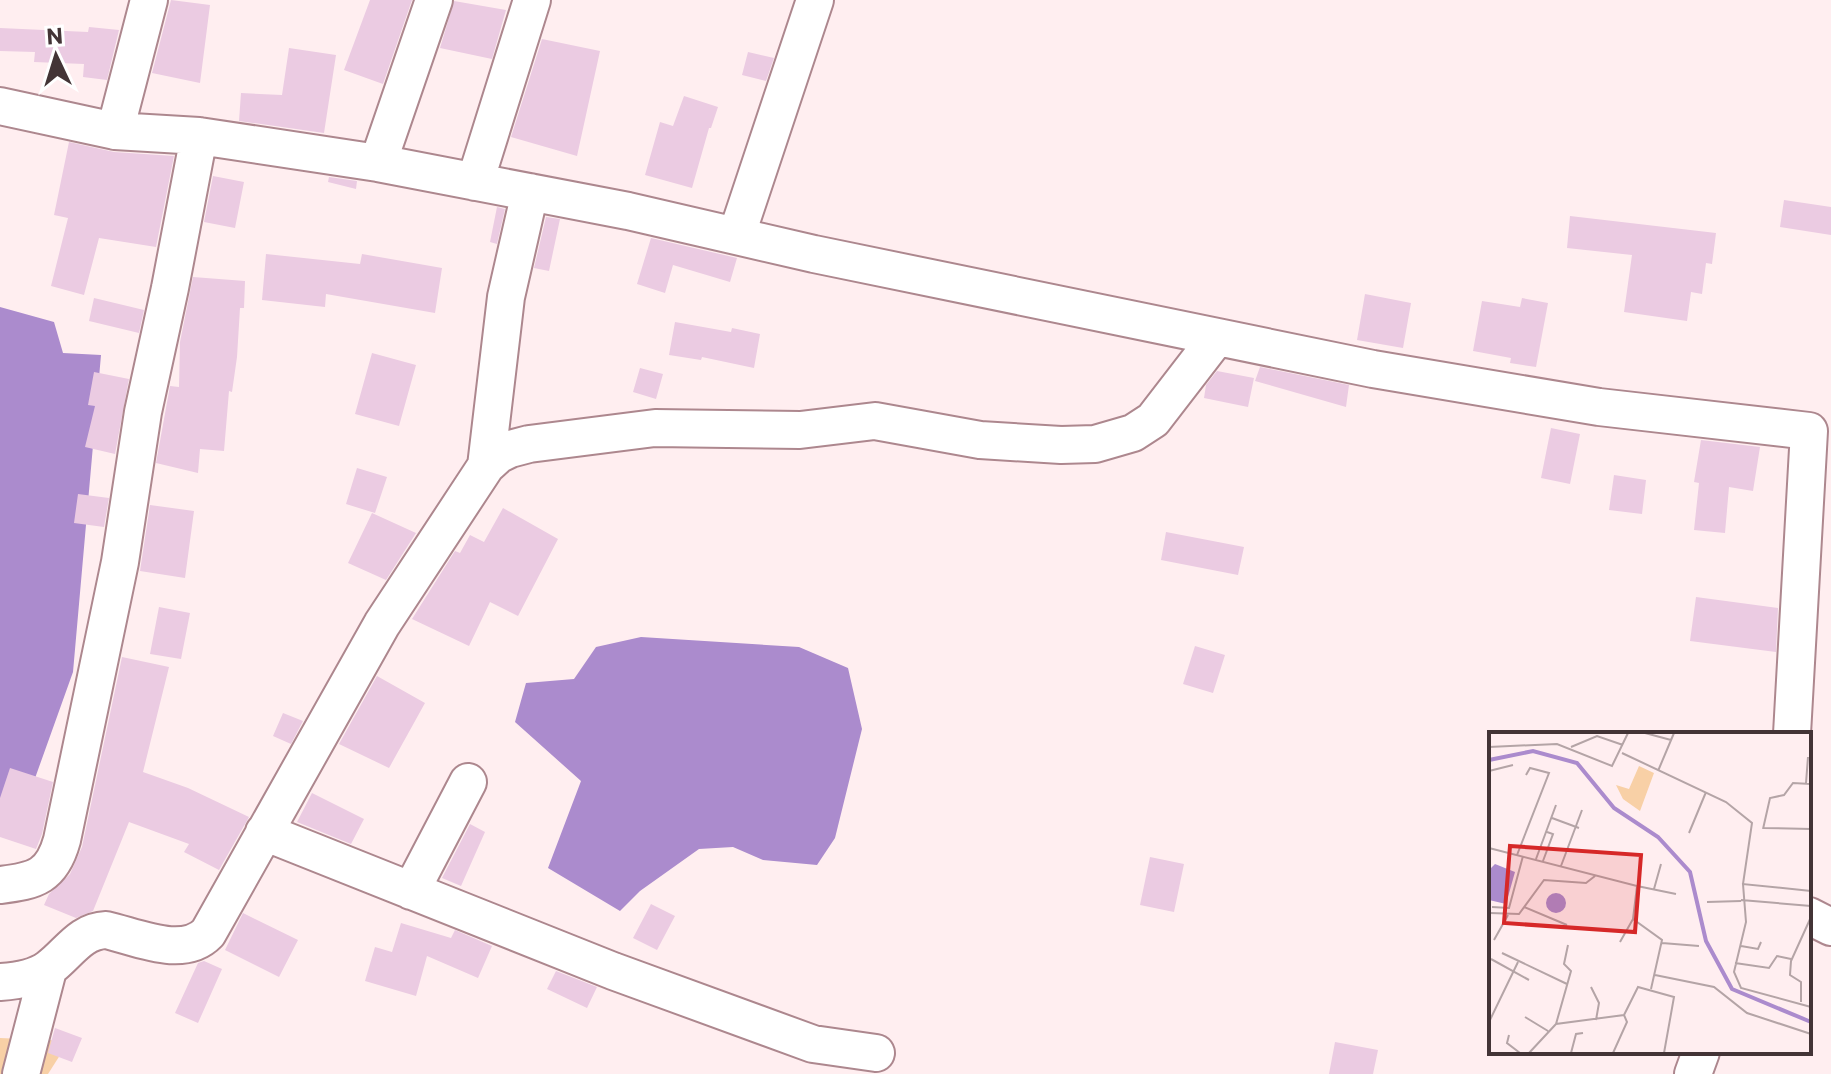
<svg xmlns="http://www.w3.org/2000/svg" width="1831" height="1074" viewBox="0 0 1831 1074" font-family="Commissioner,sans-serif">
	<style>
		.green { fill: #f8d0a6 }
		.water { fill: #ab8bcd }
		.building { fill: #ebcbe2 }
		.lines { fill: none; stroke-linecap: round; stroke-linejoin: round }
		.street-casing { stroke: #ad878e; stroke-width: 40 }
		.street { stroke: #fff; stroke-width: 36 }
		.inset-river { fill: none; stroke: #ab8bcd; stroke-width: 4 }
		.inset-road { fill: none; stroke: #b4a4a6; stroke-width: 2 }
		.view { fill: #d62828; fill-opacity: 0.15; stroke: #d62828; stroke-width: 4 }
		.inset-edge { fill: none; stroke: #433436; stroke-width: 4 }
	</style>
	<rect width="100%" height="100%" fill="#ffeef0"/>
	<path class="green" d="M0 1038 69 1041 48 1074H0Z"/>
	<path class="water" d="M0 307 54 322 63 353 101 355 73 672 34 781 0 812Z
		M641 637 799 647 848 668 862 729 835 838 817 865 763 860 733 847 699 849 640 891 620 911 548 868 581 781 515 722 526 683 574 679 596 647Z"/>
	<path class="building" d="M171 0 210 5 200 83 152 73Z
		M370 0H412L383 84 344 70Z
		M454 1 506 10 492 59 440 48Z
		M89 27 119 30 107 80 83 77 84 64 34 62 35 52 0 51V28L88 32Z
		M542 39 600 51 577 156 511 137Z
		M289 48 336 55 324 133 239 121 241 93 282 95Z
		M748 52 774 58 766 81 742 75Z
		M684 96 718 107 711 128H709L692 188 645 175 660 122 673 126Z
		M69 142 114 152 174 156 156 247 99 238 84 295 51 286 68 218 54 215Z
		M213 176 244 182 235 228 204 222Z
		M329 177 357 181 356 189 328 182Z
		M1784 200 1831 207V235L1780 227Z
		M497 207 505 209 497 244 490 242Z
		M1570 216 1716 233 1712 264 1706 263 1702 294 1691 292 1687 321 1624 312 1632 255 1567 248Z
		M546 217 560 219 549 271 534 268Z
		M651 238 737 258 730 282 673 265 665 293 637 284Z
		M266 254 360 264 362 254 442 268 435 313 326 294 325 307 262 300Z
		M193 277 245 281 244 308H240L237 357 232 392 229 391 224 451 200 449 198 473 156 463 170 386 179 387 180 342Z
		M1365 294 1411 303 1403 348 1357 340Z
		M94 298 144 310 139 333 89 321Z
		M1522 298 1548 303 1536 367 1510 363 1511 358 1473 351 1482 301 1520 307Z
		M675 322 731 332 732 328 760 334 754 368 702 357 701 360 669 355Z
		M372 353 416 365 399 426 355 414Z
		M1260 367 1349 385 1346 407 1255 381Z
		M640 368 663 374 656 399 633 392Z
		M1217 371 1254 378 1248 407 1204 398 1206 385Z
		M94 372 129 379 115 454 85 447 95 406 88 405Z
		M1551 428 1580 434 1570 484 1541 478Z
		M1701 440 1760 447 1753 491 1729 487 1725 533 1694 530 1699 483 1694 482Z
		M357 468 387 477 375 513 346 504Z
		M1614 475 1646 480 1642 514 1609 510Z
		M78 494 109 498 104 527 74 523Z
		M150 505 194 511 185 578 140 571Z
		M503 508 558 539 518 616 490 602 469 646 412 619 455 551 460 553 470 535 484 542Z
		M372 513 416 533 386 580 348 563Z
		M1166 532 1244 547 1238 575 1161 560Z
		M1696 597 1778 608 1776 652 1690 641Z
		M159 607 190 613 181 659 150 654Z
		M1195 646 1225 655 1213 693 1183 684Z
		M122 657 169 667 143 772 188 788 249 817 219 870 184 852 189 844 129 822 93 911 76 918 44 905 49 894 70 874 82 847Z
		M377 676 425 703 389 768 339 744Z
		M283 713 303 721 291 744 273 736Z
		M10 768 53 782 42 834 36 849 0 837V798Z
		M312 793 364 819 351 844 297 822Z
		M470 824 485 832 461 886 442 878Z
		M1150 857 1184 864 1174 912 1140 905Z
		M651 904 675 916 657 950 633 938Z
		M243 913 298 940 279 977 225 950Z
		M401 923 451 938 455 930 492 946 478 978 427 956 416 996 365 981 375 947 392 952Z
		M204 961 222 969 198 1023 175 1013 198 963Z
		M556 971 597 987 587 1008 547 989Z
		M55 1028 82 1038 72 1062 48 1053Z
		M1335 1042 1378 1050 1373 1074H1329Z"/>
	<g class="lines">
		<g class="street-casing">
			<path id="street" d="M0 106 115 131 199 136 378 163 628 211 814 254 1373 369 1599 407 1809 431 1792 734
				M115 131 149 0
				M378 163 434 0
				M475 182 532 0
				M737 234 815 0
				M486 466 506 297 530 192
				M264 832 613 971 813 1044 876 1053
				M0 885C36 881 52 876 62 840L120 562 143 412 170 288 199 136
				M411 891 468 782
				M1809 916 1831 927
				M0 982C16 981 36 978 49 968 69 953 80 931 106 930 137 937 183 959 208 933L382 624 486 466 498 455 510 449 529 444 655 428 800 430 875 421 980 440 1061 445 1095 444 1133 433 1153 420 1217 337
				M21 1074 48 970
				M1693 1074 1701 1052"/>
		</g>
		<use href="#street" class="street"/>
	</g>
	<g transform="translate(1489 732)">
		<rect width="322" height="322" fill="#ffeef0"/>
		<path d="M150 34 165 41 151 79 134 67 127 53 140 57Z" fill="#f8d0a6"/>
		<path d="M6 132 26 140 17 172 0 168V138ZM57 171a10 10 0 1 1 20 0a10 10 0 1 1-20 0Z" fill="#ab8bcd"/>
		<path class="inset-river" d="M0 28 44 19 88 31 125 76 169 105 201 140 217 209 243 257 322 290"/>
		<path class="inset-road" d="M156 1 182 8M0 15 68 12 123 34 139 1M82 15 108 4 134 13M133 21 237 70 263 91 254 152M0 39 24 33M169 39 185 1M317 51 319 25M63 86 90 96M274 96 322 97M274 97 281 66 295 63 304 51 322 52M200 101 217 60M0 116 148 154 144 187 173 208 162 257M28 123 60 41 41 36 37 43M47 127 67 73M54 129 64 102 58 100M72 134 93 78M148 154 187 162M165 157 172 132M322 159 254 152 257 190 245 240 252 256 322 275M252 168 322 174M218 170 252 169M3 175 20 176 34 124M35 175 78 193M1 181 30 182 55 148 97 151 106 144M5 208 19 183M131 210 144 187M173 211 210 214M252 214 269 217 272 210M13 221 78 252M2 227 40 248M246 231 280 236 288 224 302 227M166 243 225 255 258 281 322 302M102 255 110 271 107 288M312 270V250L301 243 302 229 322 185M36 285 59 299M0 290 29 230M67 292 82 239 75 232 79 213M20 303 18 311 31 321M40 321 67 292 135 283 149 255 185 265 175 321M82 321 87 302 94 301M124 321 138 290 135 283"/>
		<path class="view" d="M21 114 152 123 146 200 15 191Z"/>
		<rect width="322" height="322" class="inset-edge"/>
	</g>
	<g transform="translate(56 56) rotate(356)" stroke="#ffffff" stroke-width="6" paint-order="stroke">
	<path d="M0-6L14 30L0 20L-14 30Z" fill="#433436"/>
	<text y="-12" font-size="22" font-weight="bold" text-anchor="middle" fill="#433436">N</text>
	</g>
</svg>
